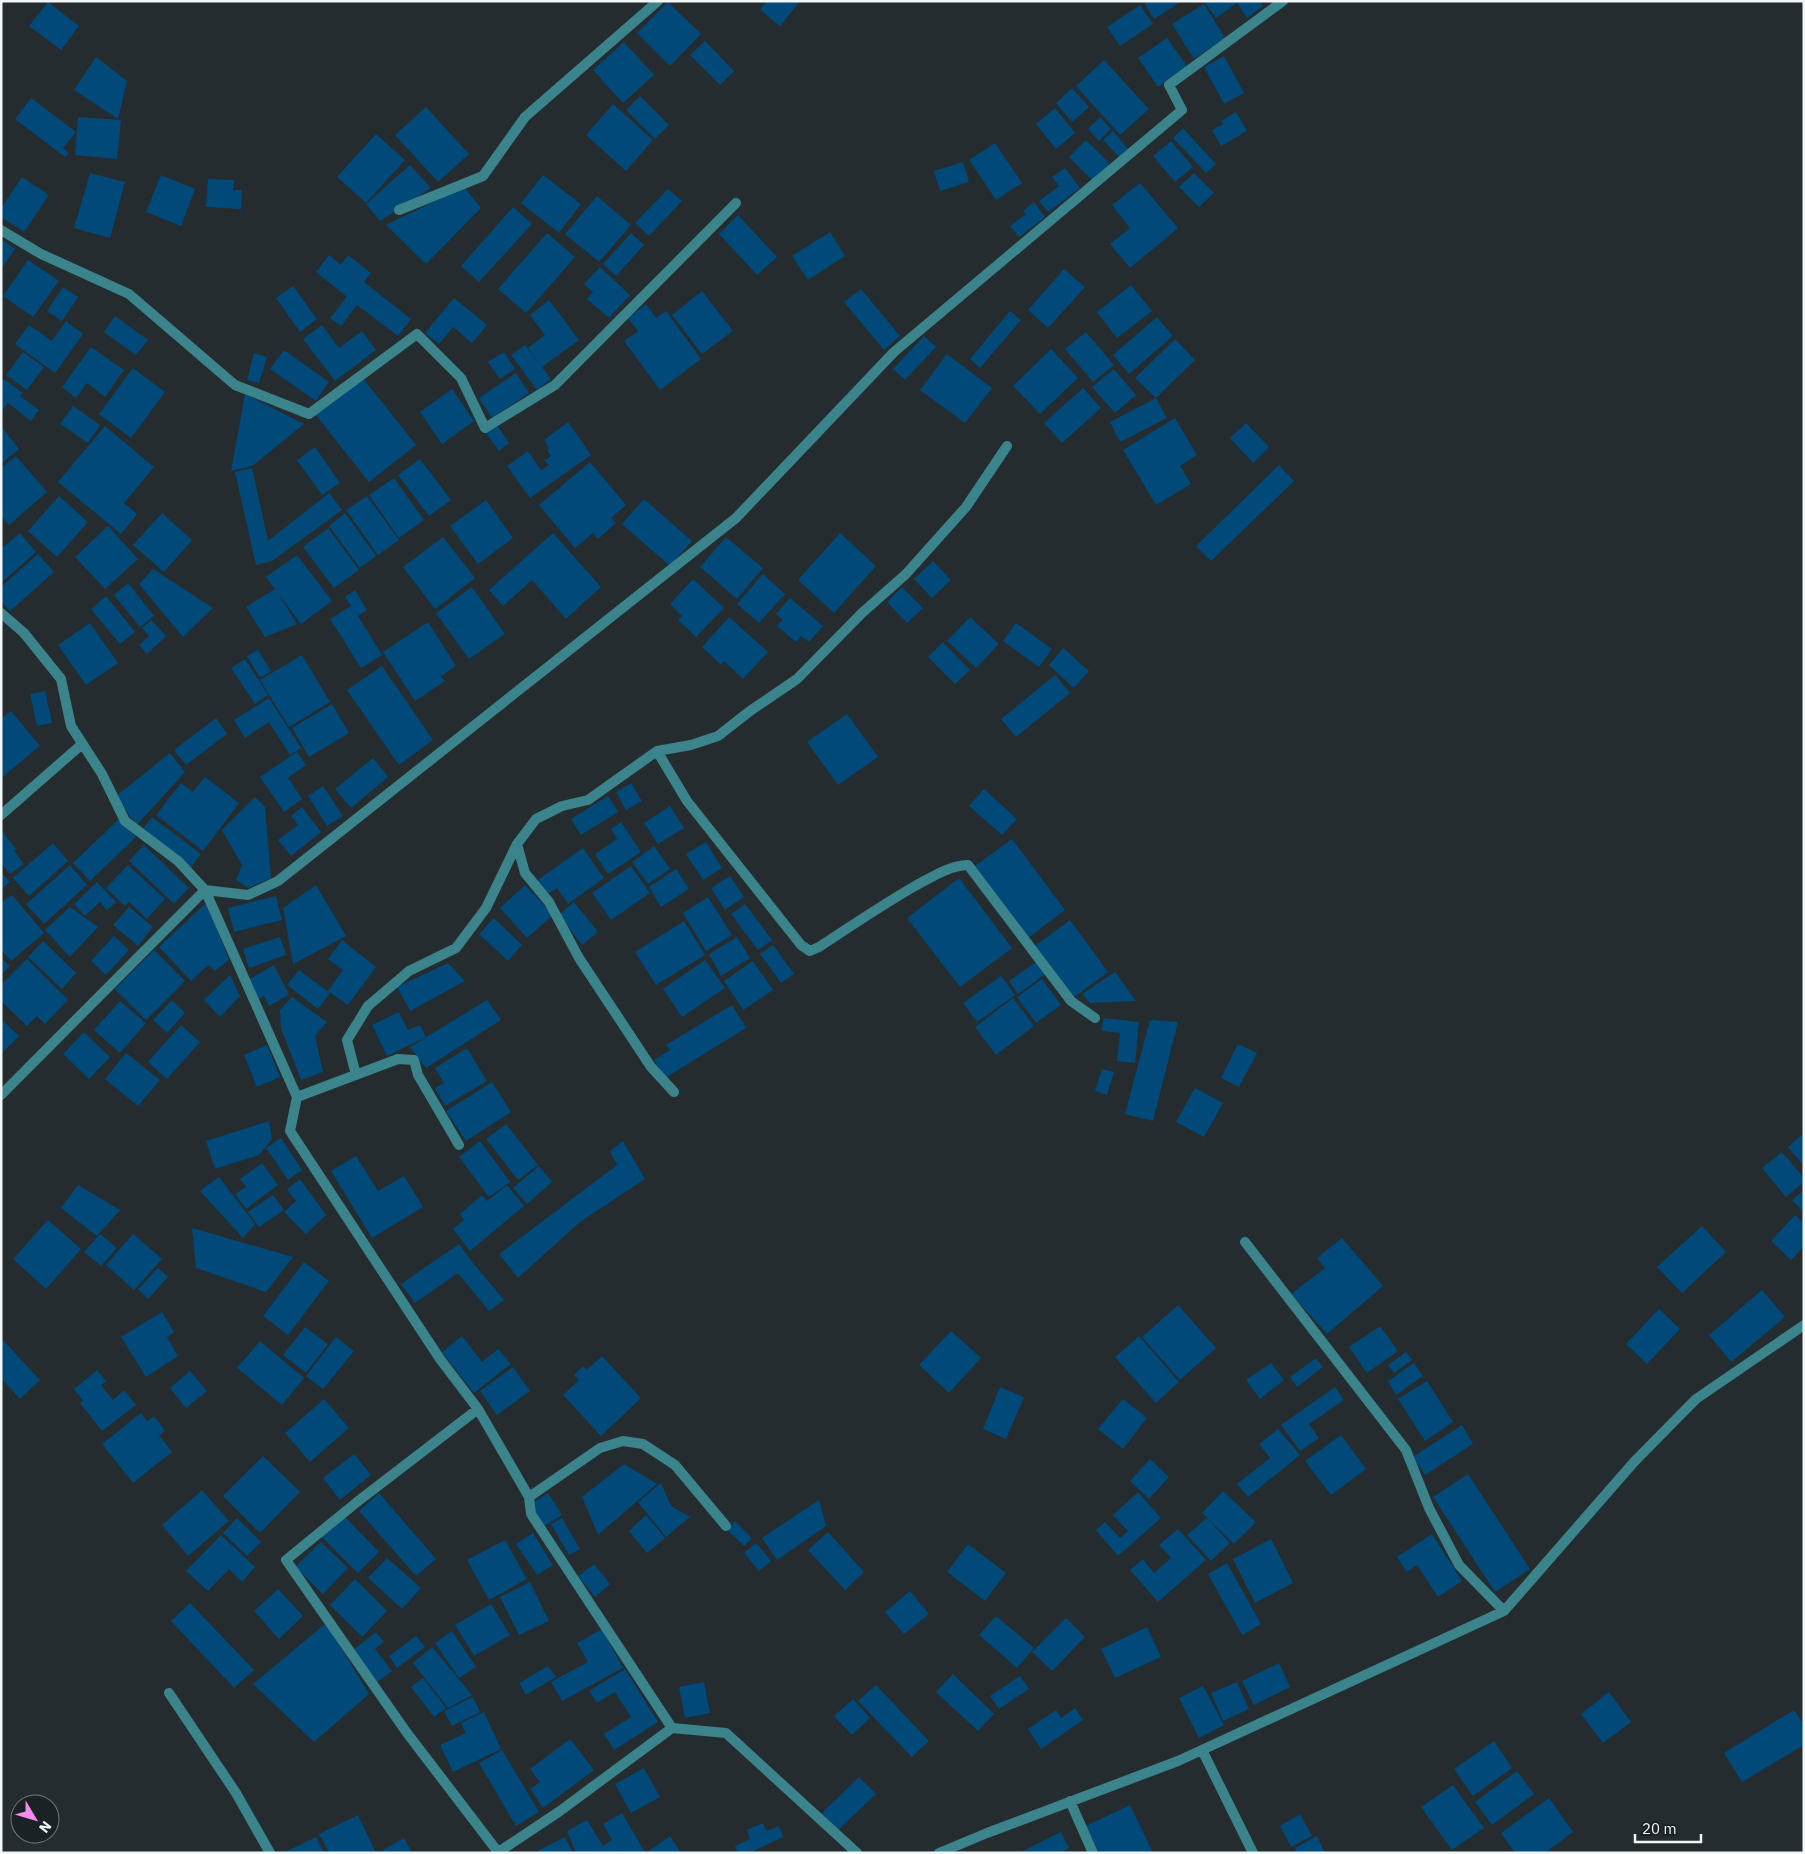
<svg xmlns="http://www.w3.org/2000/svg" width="1805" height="1854" viewBox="0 0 1805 1854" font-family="'IBM Plex Sans',sans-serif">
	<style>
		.building { fill: #004979 }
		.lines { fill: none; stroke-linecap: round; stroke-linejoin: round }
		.minor { stroke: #3b848c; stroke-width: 10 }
	</style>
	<rect width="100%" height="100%" fill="#242c2f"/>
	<path class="building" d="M767 1H800L780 26 760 10Z
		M1143 1H1182L1154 19Z
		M1207 1H1260L1263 6 1247 18 1237 3 1216 18 1205 3Z
		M48 2 79 26 61 50 29 26Z
		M668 2 701 34 670 66 637 33Z
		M1204 4 1225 38 1194 59 1172 24Z
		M1140 5 1153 24 1120 46 1107 27Z
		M1167 38 1187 66 1158 87 1138 58Z
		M705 41 734 71 720 85 690 55Z
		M624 42 654 75 623 103 593 70Z
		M1224 56 1244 93 1224 104 1204 67Z
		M96 57 127 81 118 119 74 90Z
		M1104 60 1149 109 1120 135 1076 86Z
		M1072 88 1089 107 1072 122 1056 103Z
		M640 96 669 125 655 139 626 110Z
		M31 98 76 132 63 148 69 153 65 157 15 119Z
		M613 104 653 140 626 171 586 135Z
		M426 107 469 154 438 182 395 135Z
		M1055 108 1075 133 1056 149 1036 124Z
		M1236 112 1247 131 1221 146 1212 130 1223 124 1221 121Z
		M78 117 121 120 117 159 75 155Z
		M1100 117 1111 129 1099 141 1088 129Z
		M1183 128 1216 164 1206 173 1173 138Z
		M1113 131 1128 149 1119 157 1103 140Z
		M376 134 405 160 366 203 337 177Z
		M1086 140 1110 164 1093 181 1069 157Z
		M1171 141 1193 167 1175 182 1153 156Z
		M995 143 1022 183 996 200 969 160Z
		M963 162 969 182 940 191 934 171Z
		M410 165 431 188 380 221 366 204Z
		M1065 168 1080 188 1048 212 1039 201 1059 186 1052 177Z
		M90 173 125 182 110 238 74 228Z
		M1194 173 1214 193 1199 207 1179 187Z
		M161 175 195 189 181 226 146 212Z
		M543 175 581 204 559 233 521 203Z
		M22 177 49 195 24 232 1 217V208Z
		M208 179 234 180 233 190H242L241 209 206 207Z
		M1140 183 1178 228 1130 268 1110 244 1130 228 1112 205Z
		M464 187 481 208 426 264 386 225Z
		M668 189 682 201 649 236 635 223Z
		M597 196 631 225 599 262 565 234Z
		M1034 202 1045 217 1019 237 1010 226 1026 214 1023 211Z
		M513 207 532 224 479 282 461 266Z
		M738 215 777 257 757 275 719 234Z
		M830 232 845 256 808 280 792 256Z
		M547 233 575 257 526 313 498 289Z
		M631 233 644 245 616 276 603 264Z
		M1 239 15 249 1 269Z
		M329 255 341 265 348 255 371 273 364 282 411 319 398 336 357 305 341 326 330 318 347 297 316 272Z
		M28 260 59 281 33 317 3 296Z
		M600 267 630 295 609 318 587 299 593 292 584 284Z
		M1064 269 1085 287 1048 328 1028 310Z
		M1131 285 1152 311 1117 338 1097 312Z
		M293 286 317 319 300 332 276 298Z
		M63 287 78 297 62 321 47 311Z
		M861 289 900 336 884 350 844 302Z
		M702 291 733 331 702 354 672 315Z
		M454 298 487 325 472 343 453 327 439 344 425 333Z
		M549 300 579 340 542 367 528 348 545 335 530 315Z
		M646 304 656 318 666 311 701 359 660 390 624 341 638 331 628 318Z
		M1010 311 1021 320 980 368 970 359Z
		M115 316 148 340 136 355 104 332Z
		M1157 317 1173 336 1129 374 1113 355Z
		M66 321 83 334 55 373 15 344 29 325 52 341Z
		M322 325 339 348 362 331 376 350 335 381 303 339Z
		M1086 332 1114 365 1093 382 1065 349Z
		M924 336 936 347 905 380 893 369Z
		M1175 339 1195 360 1156 398 1167 418 1120 442 1110 422 1156 398 1135 378Z
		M525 345 551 379 537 390 511 355Z
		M91 347 124 370 105 397 87 383 76 398 62 387Z
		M1051 349 1078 378 1040 414 1013 386Z
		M284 350 329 382 316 401 270 369Z
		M23 352 44 367 27 390 6 375Z
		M504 352 515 369 500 379 488 362Z
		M254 353 267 357 259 383 247 380Z
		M947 354 992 388 965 423 920 390Z
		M133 368 165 392 131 438 99 414Z
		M1114 369 1136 395 1115 413 1092 387Z
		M516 373 529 393 492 418 479 398Z
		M362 377 416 445 369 482 315 414Z
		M4 379 23 393 20 396 39 410 31 421 8 403 1 412V383Z
		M1083 388 1101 408 1062 443 1044 423Z
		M452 389 474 421 442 444 420 412Z
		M245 394 304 424 252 466 231 471Z
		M73 406 100 425 88 443 60 424Z
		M1175 418 1197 455 1180 466 1191 484 1156 505 1123 450Z
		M568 422 591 455 530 498 507 466 528 451 541 470 549 465 545 460 551 456 547 450 549 448 544 440Z
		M1246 423 1269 447 1253 463 1230 438Z
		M497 425 509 443 499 451 486 433Z
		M1 426 19 449 1 464Z
		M105 426 154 467 124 503 137 514 121 534 58 482Z
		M315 447 340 483 322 495 297 460Z
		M16 456 47 492 9 525 1 516V468Z
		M420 459 451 500 429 516 398 475Z
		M590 462 626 505 611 518 616 523 598 539 593 533 575 548 539 505Z
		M1279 465 1294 481 1211 561 1196 546Z
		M252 468 268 541 329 493 342 510 272 561 256 565 235 472Z
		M394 478 424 520 399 538 369 495Z
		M59 496 88 522 57 557 28 531Z
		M367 496 399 540 378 555 346 510Z
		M644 499 692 541 670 566 622 524Z
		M486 500 513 538 478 564 450 526Z
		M162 513 192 540 164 572 133 545Z
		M345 513 376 556 360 568 329 526Z
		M108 526 138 559 105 589 75 557Z
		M328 528 359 570 334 588 303 547Z
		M20 533 36 552 1 583V549Z
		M553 533 601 587 566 619 532 580 503 606 489 590Z
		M840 533 876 566 834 613 798 580Z
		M443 537 475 578 435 609 403 567Z
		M726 537 763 568 737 599 700 567Z
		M38 554 54 572 10 611 1 601V587Z
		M297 555 332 601 301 624 278 593 297 624 265 637 246 607 275 589 266 577Z
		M933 561 951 580 932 598 914 579Z
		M153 569 213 608 183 637 139 584Z
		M763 574 785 594 759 623 737 604Z
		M693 579 724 608 696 637 678 620 682 616 670 604Z
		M128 583 154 616 140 627 114 595Z
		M472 587 505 634 469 659 436 613Z
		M902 587 923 608 907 623 887 602Z
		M355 590 367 610 358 616 382 655 361 668 330 619 351 606 345 597Z
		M106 596 135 632 120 644 91 609Z
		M790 598 823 626 809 642 801 636 796 642 777 626 783 620 776 614Z
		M729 617 768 652 743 679 724 661 721 665 702 647Z
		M970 617 999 644 976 668 947 641Z
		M151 620 166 636 147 654 139 645 149 636 142 628Z
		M428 622 456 666 441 676 445 681 415 701 383 652Z
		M90 623 118 663 86 685 58 645Z
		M1016 623 1052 649 1039 667 1003 641Z
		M943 642 970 670 955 684 928 657Z
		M1063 648 1089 671 1074 688 1049 665Z
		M258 650 271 671 260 678 247 656Z
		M302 655 330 702 289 727 260 680Z
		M245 659 268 695 255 704 231 668Z
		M382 666 433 740 399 765 347 690Z
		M1055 675 1070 693 1016 737 1001 719Z
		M45 691 52 723 37 726 30 694Z
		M269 698 301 748 290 755 269 722 245 738 234 720Z
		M332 704 349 733 309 757 292 728Z
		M11 711 40 746 1 778V719Z
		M847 714 878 757 838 785 807 742Z
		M216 718 227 734 186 765 174 750Z
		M297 752 306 765 288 778 302 799 284 812 260 777Z
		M170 753 185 772 137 825 115 797Z
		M373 758 388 777 351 808 335 789Z
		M205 777 239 803 203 851 156 815 181 783 193 792Z
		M631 783 642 801 626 810 616 792Z
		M323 786 343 816 327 826 308 796Z
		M984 789 1017 819 1002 835 969 806Z
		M608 796 618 812 581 835 571 819Z
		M255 797 265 807 271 878 248 888 236 880 242 865 222 830Z
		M670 806 684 828 658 844 644 823Z
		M302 807 321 832 291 856 278 840 298 825 291 816Z
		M152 817 201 854 191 867 142 830Z
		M119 819 136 837 90 881 73 863Z
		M621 822 641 852 608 874 595 854 617 839 611 829Z
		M1 830 16 849 14 851 24 864 10 874 1 863Z
		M1012 839 1065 910 1028 938 975 866Z
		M706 842 722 868 703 880 686 854Z
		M53 843 68 861 29 896 13 878Z
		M144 845 189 888 174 904 129 861Z
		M654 846 670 869 648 884 632 862Z
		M583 848 604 878 568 904 557 888 546 895 536 881Z
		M70 865 87 885 44 924 26 904Z
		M128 865 165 899 147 919 129 902 125 906 106 888Z
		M631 866 650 893 611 920 592 893Z
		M676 869 689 889 661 907 649 887Z
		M1 872 10 882 1 889Z
		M730 876 744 897 725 910 711 888Z
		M959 878 1012 948 960 987 907 918Z
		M97 882 116 902 107 910 100 902 85 916 74 904Z
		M316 885 346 936 293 964 283 908Z
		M525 885 553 915 527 938 500 908Z
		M12 895 44 933 11 961 1 950V903Z
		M276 896 282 920 234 932 228 908Z
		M708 897 732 935 706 951 683 913Z
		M207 902 229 960 215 971 208 965 191 981 159 947Z
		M574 902 598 932 582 945 559 915Z
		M745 904 772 940 758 950 731 914Z
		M70 907 98 927 70 957 45 930Z
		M129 907 153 927 138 946 113 925Z
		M494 918 522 945 508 961 479 934Z
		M1070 920 1108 972 1073 998 1035 946Z
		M684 921 705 955 656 985 635 952Z
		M114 936 129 950 106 975 91 961Z
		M280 937 286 955 249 968 243 949Z
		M737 937 750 958 721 976 709 954Z
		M342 940 376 967 348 1005 328 991 343 970 328 959Z
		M43 941 76 973 62 989 28 957Z
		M773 945 794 974 781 983 760 954Z
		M154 950 185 981 146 1020 115 989Z
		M1 958 10 966 1 975Z
		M27 959 68 1000 45 1024 37 1016 27 1026 1 1001V985Z
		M705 960 725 988 682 1017 663 989Z
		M1039 960 1048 972 1018 994 1009 981Z
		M753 961 773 990 743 1010 724 981Z
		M448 963 465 981 410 1011 397 987Z
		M274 965 289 995 269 1006 264 996 258 999 248 980Z
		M299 970 330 993 318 1009 287 985Z
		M1115 972 1136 1001 1090 1003 1082 994Z
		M230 975 240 996 220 1017 204 1000Z
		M1001 976 1015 995 977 1022 963 1003Z
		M1042 979 1061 1005 1036 1023 1017 997Z
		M292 997 327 1022 315 1036 323 1072 301 1080 281 1028 280 1010Z
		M1013 998 1034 1026 996 1055 975 1027Z
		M172 1000 185 1013 167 1033 153 1020Z
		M487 1000 501 1020 426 1068 410 1047Z
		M120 1001 146 1023 120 1053 94 1030Z
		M732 1005 746 1028 665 1078 654 1060 670 1050 666 1045Z
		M399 1012 408 1030 420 1025 426 1037 387 1056 372 1025Z
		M1103 1018 1139 1022 1135 1063 1117 1061 1120 1033 1102 1031Z
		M1 1019 19 1036 1 1054Z
		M1150 1020 1178 1022 1153 1121 1125 1114Z
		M181 1025 200 1042 167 1079 148 1062Z
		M84 1032 110 1057 89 1079 63 1054Z
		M1238 1044 1257 1053 1239 1087 1221 1078Z
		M267 1045 280 1077 257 1087 244 1055Z
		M467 1048 487 1081 445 1106 435 1088 444 1083 435 1068Z
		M126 1053 160 1080 138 1106 105 1079Z
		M1102 1069 1114 1072 1107 1095 1095 1091Z
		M492 1082 511 1112 466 1141 446 1111Z
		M1195 1088 1223 1103 1204 1137 1176 1122Z
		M269 1121 272 1139 259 1155 215 1169 206 1141Z
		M506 1124 538 1165 518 1180 486 1139Z
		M1804 1133V1166L1788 1147Z
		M281 1138 302 1170 288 1180 266 1148Z
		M480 1141 510 1182 489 1197 459 1157Z
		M623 1141 645 1179 580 1222 518 1278 499 1254 617 1165 610 1151Z
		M1782 1152 1804 1178V1182L1786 1197 1762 1168Z
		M356 1156 378 1191 404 1176 423 1207 372 1238 331 1171Z
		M262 1163 278 1185 246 1209 235 1194 246 1187 240 1179Z
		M539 1166 552 1182 527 1204 513 1188Z
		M219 1177 255 1224 243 1238 200 1191Z
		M300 1179 326 1215 306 1234 284 1212 296 1201 287 1189Z
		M78 1185 120 1210 97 1236 61 1208Z
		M507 1185 524 1206 470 1251 453 1229 464 1220 460 1214 482 1195 487 1201Z
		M1804 1190V1213L1792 1200Z
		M273 1195 284 1210 259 1227 248 1212Z
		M1795 1215 1804 1223V1246L1791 1260 1771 1241Z
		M48 1220 81 1249 46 1289 13 1259Z
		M1702 1226 1726 1252 1682 1293 1657 1267Z
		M192 1228 293 1257 266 1292 196 1268Z
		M100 1234 117 1248 101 1266 84 1252Z
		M133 1234 162 1259 134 1290 106 1265Z
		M1342 1238 1383 1286 1327 1334 1291 1294 1325 1268 1317 1258Z
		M459 1244 473 1263 504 1300 489 1311 458 1273 415 1303 401 1284Z
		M304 1262 329 1281 288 1335 263 1316Z
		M158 1268 168 1277 148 1299 138 1289Z
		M1762 1290 1785 1317 1731 1362 1709 1335Z
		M1178 1305 1216 1348 1180 1380 1142 1337Z
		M1659 1309 1680 1329 1647 1364 1626 1344Z
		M162 1312 174 1332 167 1337 178 1356 146 1377 121 1337Z
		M1380 1326 1398 1351 1367 1373 1349 1347Z
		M305 1327 328 1344 306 1373 283 1355Z
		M951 1331 981 1358 949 1393 919 1365Z
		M462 1336 482 1362 498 1349 511 1364 474 1393 442 1352Z
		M1139 1336 1179 1382 1156 1403 1115 1357Z
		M336 1337 354 1351 323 1389 306 1376Z
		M1 1338 40 1380 20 1399 1 1378Z
		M260 1341 304 1378 282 1405 237 1368Z
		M1406 1352 1412 1360 1394 1373 1388 1365Z
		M602 1356 641 1398 601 1436 563 1395 579 1380 574 1375 583 1366 587 1370Z
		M1316 1358 1323 1367 1297 1387 1290 1377Z
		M1271 1363 1284 1380 1260 1399 1246 1380Z
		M1414 1363 1423 1376 1396 1395 1388 1381Z
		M513 1367 530 1391 497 1415 480 1391Z
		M97 1370 106 1381 101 1385 113 1400 124 1390 136 1405 102 1431 80 1403 83 1401 74 1389Z
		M190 1371 207 1391 186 1408 170 1388Z
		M1427 1381 1453 1422 1425 1441 1398 1399Z
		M1000 1387 1024 1397 1006 1439 983 1429Z
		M1335 1387 1344 1400 1309 1424 1319 1438 1300 1451 1281 1425Z
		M324 1399 349 1428 310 1462 285 1433Z
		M1123 1399 1147 1418 1123 1449 1098 1429Z
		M141 1413 147 1421 154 1416 165 1431 159 1435 172 1452 133 1483 102 1444Z
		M1462 1425 1473 1444 1425 1475 1413 1457Z
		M1278 1429 1300 1455 1248 1497 1237 1484 1270 1458 1259 1444Z
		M1341 1435 1366 1469 1331 1495 1305 1461Z
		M354 1454 371 1475 340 1500 323 1478Z
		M263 1456 300 1492 260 1533 223 1496Z
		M1150 1459 1169 1477 1149 1499 1130 1481Z
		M624 1464 657 1484 598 1535 582 1497Z
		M1468 1474 1530 1569 1495 1592 1433 1497Z
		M661 1483 671 1506 690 1517 666 1537 638 1502Z
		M202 1490 229 1521 188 1556 162 1525Z
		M1223 1491 1256 1522 1234 1544 1202 1513Z
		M1138 1492 1161 1518 1118 1556 1096 1530 1105 1522 1120 1538 1128 1531 1113 1515Z
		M379 1493 436 1559 416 1576 359 1511Z
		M548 1493 562 1515 544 1526 530 1505Z
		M819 1500 826 1526 777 1560 762 1538Z
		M343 1515 379 1552 358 1573 321 1536Z
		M646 1515 665 1538 647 1553 629 1531Z
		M237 1518 261 1542 247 1556 223 1533Z
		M562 1518 580 1549 569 1555 551 1524Z
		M1207 1518 1230 1543 1211 1561 1187 1535Z
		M735 1521 752 1538 744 1546 727 1530Z
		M1178 1529 1206 1560 1158 1602 1130 1570 1143 1559 1154 1573 1171 1558 1159 1545Z
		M828 1532 864 1572 845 1590 808 1550Z
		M533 1533 553 1565 537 1575 516 1544Z
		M1432 1534 1462 1581 1438 1597 1417 1565 1407 1572 1397 1557Z
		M221 1535 255 1567 242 1582 229 1569 208 1591 186 1571Z
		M1271 1539 1293 1583 1255 1603 1233 1559Z
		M505 1540 527 1579 489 1600 467 1560Z
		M321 1542 348 1568 323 1594 295 1567Z
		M756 1543 771 1561 759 1571 744 1553Z
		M968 1544 1006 1573 985 1601 947 1572Z
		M387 1558 421 1588 402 1609 368 1578Z
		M1227 1563 1261 1624 1242 1635 1208 1574Z
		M594 1564 610 1584 595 1597 578 1576Z
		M355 1579 387 1611 362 1637 330 1605Z
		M530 1582 549 1621 519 1635 500 1597Z
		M278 1589 303 1616 279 1639 254 1611Z
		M910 1591 929 1614 904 1634 885 1612Z
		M190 1603 254 1670 234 1688 171 1621Z
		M491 1604 510 1635 474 1656 455 1625Z
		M996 1616 1034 1648 1017 1668 979 1635Z
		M1066 1618 1085 1637 1052 1671 1032 1652Z
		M326 1623 369 1694 314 1742 253 1684Z
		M1147 1627 1161 1657 1115 1678 1101 1649Z
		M602 1629 623 1668 562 1701 551 1682 588 1662 577 1643Z
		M452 1631 476 1667 459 1678 435 1643Z
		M376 1632 384 1642 375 1649 392 1671 376 1683 352 1651Z
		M416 1636 425 1647 397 1668 389 1656Z
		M432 1647 472 1695 448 1708 413 1663Z
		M1279 1663 1290 1687 1254 1705 1242 1681Z
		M548 1666 556 1677 526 1695 519 1683Z
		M625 1669 658 1722 614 1750 604 1734 631 1717 615 1692 597 1703 589 1691Z
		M953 1674 994 1714 978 1731 936 1692Z
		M1020 1676 1029 1689 999 1709 990 1696Z
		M423 1678 446 1708 434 1717 411 1687Z
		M704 1682 710 1713 685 1718 679 1687Z
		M1237 1682 1249 1709 1223 1721 1211 1693Z
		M876 1685 929 1741 912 1757 858 1701Z
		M1203 1686 1224 1725 1199 1738 1179 1698Z
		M1609 1692 1631 1722 1603 1743 1581 1714Z
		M473 1697 480 1712 452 1726 444 1711Z
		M853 1699 870 1718 852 1735 834 1716Z
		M1075 1708 1083 1720 1041 1749 1028 1729 1056 1710 1061 1718Z
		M1794 1710 1804 1725V1745L1742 1782 1724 1753Z
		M484 1712 501 1749 453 1772 440 1745 466 1733 461 1723Z
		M570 1739 594 1770 543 1808 530 1789 540 1782 530 1769Z
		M1494 1741 1512 1768 1473 1796 1454 1769Z
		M502 1750 539 1812 516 1826 479 1763Z
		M644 1768 660 1797 631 1813 615 1784Z
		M1517 1771 1534 1794 1492 1825 1475 1802Z
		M859 1777 876 1794 836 1832 820 1815Z
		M1453 1785 1484 1828 1452 1850 1421 1807Z
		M1549 1798 1573 1832 1545 1853H1515L1501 1833Z
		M1130 1805 1153 1853H1099L1086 1826Z
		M622 1813 645 1852 576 1853 567 1831 587 1820 603 1846 612 1840 603 1824Z
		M1300 1814 1312 1836 1291 1847 1280 1826Z
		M358 1815 376 1853H329L319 1834Z
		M763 1823 766 1831 779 1826 783 1837 749 1853H738L735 1846 750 1839 747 1830Z
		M1061 1832 1069 1848 1060 1853H1019Z
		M670 1836 681 1853H647V1852Z
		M1317 1836 1325 1853H1297L1295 1848Z
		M316 1837 324 1853H283Z
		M565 1837 573 1853H540L539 1850Z
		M404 1838 412 1853H384L383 1850Z"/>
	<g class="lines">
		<path class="minor" d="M399 210 483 176 525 117 658 1
			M1 230 41 254 129 294 235 385 309 414 417 334 461 378 485 428 555 385 736 203
			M1 613 24 633 61 679 71 726 102 774 125 821 178 861 205 890 297 1097 290 1131 440 1359 478 1409 529 1497 531 1514 672 1728 726 1733 857 1853
			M657 751 687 801 801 945 810 951 819 947C851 926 882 905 915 886 932 877 948 866 968 865L1071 1001 1095 1018
			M1 815 81 745
			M517 844 525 873 549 902 579 958 651 1067 674 1092
			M356 1075 347 1040 368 1006 409 971 456 948 486 908 517 844 536 819 562 806 588 800 657 751 691 745 718 736 750 711 797 679 862 613 906 574 966 507 1007 446
			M1 1095 205 890 248 895 278 881 736 518 894 352 1182 110 1169 85 1283 1
			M297 1097 398 1059 414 1060 418 1075 459 1145
			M1245 1242 1406 1450 1429 1508 1459 1565 1504 1611
			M478 1409 357 1502 286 1560 407 1733 498 1852
			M529 1497 600 1448 623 1441 643 1444 675 1465 726 1526
			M169 1693 236 1793 270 1853
			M1202 1750 1253 1853
			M1070 1801 1093 1853
			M497 1853 560 1811 672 1728
			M939 1853 987 1833 1178 1761 1504 1611 1634 1462 1696 1399 1804 1325"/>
	</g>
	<rect width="1805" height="1854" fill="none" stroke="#f1f6f8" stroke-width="5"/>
	<g transform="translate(35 1819) rotate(128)"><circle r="24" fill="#1b2225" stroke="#717779"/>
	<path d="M0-4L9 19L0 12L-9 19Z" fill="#f589ee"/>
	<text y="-8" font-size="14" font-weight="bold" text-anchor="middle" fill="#f1f6f8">N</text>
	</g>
	<path d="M1635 1834v8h66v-8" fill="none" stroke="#f1f6f8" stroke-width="2.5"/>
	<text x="1642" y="1834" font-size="15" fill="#f1f6f8" stroke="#1b2225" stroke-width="4" paint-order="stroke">20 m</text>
</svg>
